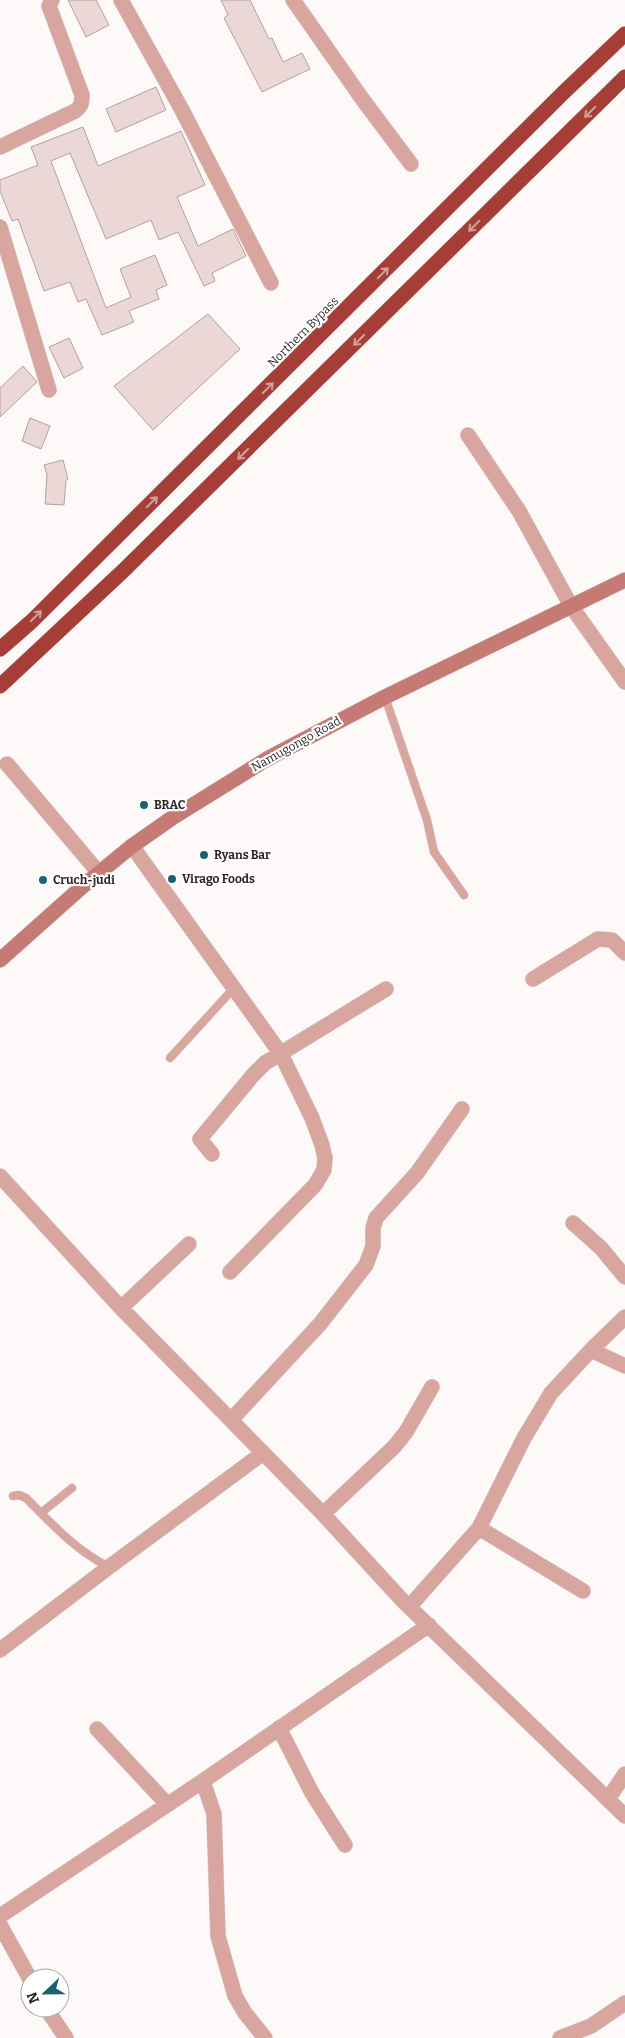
<svg xmlns="http://www.w3.org/2000/svg" width="625" height="2038" viewBox="0 0 625 2038" font-family="Bitter,serif">
	<style>
		.building { fill: #ebd7d5; stroke: #b3a09d }
		.lines { fill: none; stroke-linecap: round; stroke-linejoin: round }
		.service-casing { stroke: #d8d3d3; stroke-width: 9 }
		.minor-casing { stroke: #d8d3d3; stroke-width: 16 }
		.secondary-casing { stroke: #d8d3d3; stroke-width: 16 }
		.motorway-casing { stroke: #d8d3d3; stroke-width: 16 }
		.service { stroke: #d9a59f; stroke-width: 8 }
		.minor { stroke: #d9a59f; stroke-width: 15 }
		.secondary { stroke: #c57b73; stroke-width: 15 }
		.motorway { stroke: #a53e37; stroke-width: 15 }
		.oneway { stroke: #d29e9b }
		.poi-dot { fill: #1a6172; stroke: #fff; stroke-width: 2 }
		.labels { text-anchor: middle; dominant-baseline: central; stroke-width: 4.5; stroke-linejoin: round; paint-order: stroke }
		.street-label { font-size: 12px; fill: #2e2726; stroke: #fff }
		.poi-label { font-size: 12px; font-weight: bold; fill: #2e2726; stroke: #fff; text-anchor: start }
	</style>
	<rect width="100%" height="100%" fill="#fdf9f9"/>
	<path class="building" d="M68 0H96L109 25 86 37Z
		M221 0H250L269 39 272 38 283 62 302 53 310 69 262 92 224 18 228 15Z
		M156 87 166 110 116 132 106 109Z
		M83 127 98 166 181 131 205 185 177 197 198 246 233 229 246 256 212 273 215 281 204 286 178 232 159 240 151 220 106 239 70 153 51 161 106 308 131 297 120 269 155 255 167 285 156 290 159 299 129 311 134 322 102 335 86 299 78 302 70 282 44 291 18 219 12 221 0 191V180L38 165 31 147Z
		M208 314 240 349 153 430 114 386Z
		M69 338 83 368 64 378 49 347Z
		M23 366 37 382 0 417V388Z
		M30 418 50 426 41 449 22 441Z
		M63 460 68 479 66 480 64 505 45 504 47 475 44 465Z"/>
	<g class="lines">
		<g class="service-casing">
			<path id="service" d="M385 697 427 820 434 852 464 895
				M170 1058 234 988
				M13 1496 19 1495 26 1498C52 1524 75 1550 109 1567
				M41 1513 72 1488"/>
		</g>
		<g class="minor-casing">
			<path id="minor" d="M121 0 182 110 271 283
				M293 0 363 100 411 164
				M0 147 75 111C81 107 82 103 82 95L49 6 52 0
				M0 227 49 390
				M468 435 519 511 571 606 625 682
				M7 764 99 873
				M132 846 281 1054 312 1118 322 1145 325 1158 324 1170 315 1185 230 1272
				M533 979 598 939 612 940 625 953
				M212 1154 200 1139 253 1075 265 1063 386 989
				M0 1176 121 1308 323 1514 402 1600 625 1816
				M573 1223 601 1248 625 1277
				M121 1308 189 1244
				M591 1350 625 1317
				M231 1420 320 1324 366 1265 373 1246V1228L376 1218 417 1173 462 1109
				M323 1514 394 1447 406 1432 432 1387
				M479 1528 583 1591
				M409 1607 479 1528 524 1438 551 1393 591 1350 625 1366
				M0 1650 109 1567 263 1453
				M279 1728 312 1793 345 1845
				M97 1729 167 1804
				M203 1781 214 1814 218 1936 235 1996 245 2013 265 2038
				M608 1799 625 1774
				M0 1916 203 1781 429 1625
				M0 1925 30 1979
				M46 2008 66 2038
				M560 2038 591 2026 625 2003"/>
		</g>
		<g class="secondary-casing">
			<path id="secondary" d="M0 960 83 886 132 846 172 818 267 759 385 697 625 580"/>
		</g>
		<g class="motorway-casing">
			<path id="motorway" d="M0 649 32 621 563 93 625 34
				M0 686 123 571 625 77"/>
		</g>
		<use href="#service" class="service"/>
		<use href="#minor" class="minor"/>
		<use href="#secondary" class="secondary"/>
		<use href="#motorway" class="motorway"/>
	</g>
	<defs><path id="oneway-shaft" d="M-6 0H5M1.5-3L5.5 0L1.5 3" fill="none" stroke-width="1.6" stroke-linecap="round" stroke-linejoin="round" transform="scale(1.25)"/></defs>
	<g class="oneway">
		<use href="#oneway-shaft" transform="translate(590 112) rotate(135)"/>
		<use href="#oneway-shaft" transform="translate(474 226) rotate(135)"/>
		<use href="#oneway-shaft" transform="translate(383 273) rotate(-45)"/>
		<use href="#oneway-shaft" transform="translate(359 340) rotate(135)"/>
		<use href="#oneway-shaft" transform="translate(268 388) rotate(-45)"/>
		<use href="#oneway-shaft" transform="translate(243 454) rotate(135)"/>
		<use href="#oneway-shaft" transform="translate(152 502) rotate(-45)"/>
		<use href="#oneway-shaft" transform="translate(36 616) rotate(-44)"/>
	</g>
	<g class="poi-dot">
		<circle cx="144" cy="805" r="5"/>
		<circle cx="204" cy="855" r="5"/>
		<circle cx="172" cy="879" r="5"/>
		<circle cx="43" cy="880" r="5"/>
	</g>
	<g class="labels">
		<g class="street-label">
			<text transform="translate(303 332) rotate(-45)">Northern Bypass</text>
			<text transform="translate(296 744) rotate(-29)">Namugongo Road</text>
		</g>
		<g class="poi-label">
			<text x="154" y="805">BRAC</text>
			<text x="214" y="855">Ryans Bar</text>
			<text x="182" y="879">Virago Foods</text>
			<text x="53" y="880">Cruch-judi</text>
		</g>
	</g>
	<g transform="translate(45 1993) rotate(248)"><circle r="24" fill="#ffffff" stroke="#aba9a8"/>
	<path d="M0-4L9 19L0 12L-9 19Z" fill="#1a6172"/>
	<text y="-8" font-size="14" font-weight="bold" text-anchor="middle" fill="#2e2726">N</text>
	</g>
</svg>
